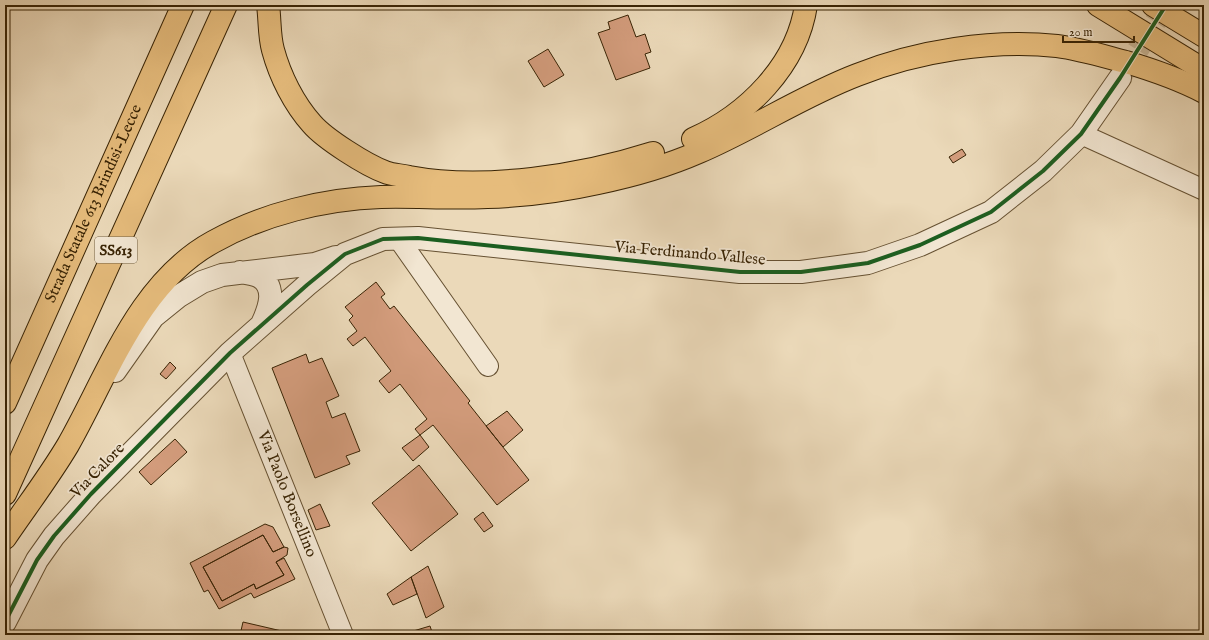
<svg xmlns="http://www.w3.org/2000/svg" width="1209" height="640" viewBox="0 0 1209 640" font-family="'IM FELL English',serif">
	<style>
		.building { fill: #d39c7c; stroke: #392405 }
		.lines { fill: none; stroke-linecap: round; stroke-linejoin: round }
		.tertiary-tunnel { stroke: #c7b595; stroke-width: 22; stroke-dasharray: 22 11; stroke-linecap: butt }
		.minor-casing { stroke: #665132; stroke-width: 22 }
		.tertiary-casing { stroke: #665132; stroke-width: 24 }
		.trunk-casing { stroke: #392405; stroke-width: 24 }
		.minor { stroke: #f2e6d2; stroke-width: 20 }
		.tertiary { stroke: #f2e6d2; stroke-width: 22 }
		.trunk { stroke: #e6bc7c; stroke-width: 22 }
		.cycleway-casing { stroke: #f2e6d2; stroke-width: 6 }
		.cycleway { stroke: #1b5e20; stroke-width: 4 }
		.labels { text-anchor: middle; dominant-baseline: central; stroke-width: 3.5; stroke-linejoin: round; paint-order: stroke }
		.shield { fill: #f2e6d2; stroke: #705e42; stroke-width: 1 }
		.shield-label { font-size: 15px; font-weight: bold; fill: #392405 }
		.street-label { font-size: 16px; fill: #392405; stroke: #f2e6d2 }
	</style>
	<rect width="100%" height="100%" fill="#ebd9b9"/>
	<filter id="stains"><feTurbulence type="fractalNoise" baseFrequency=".005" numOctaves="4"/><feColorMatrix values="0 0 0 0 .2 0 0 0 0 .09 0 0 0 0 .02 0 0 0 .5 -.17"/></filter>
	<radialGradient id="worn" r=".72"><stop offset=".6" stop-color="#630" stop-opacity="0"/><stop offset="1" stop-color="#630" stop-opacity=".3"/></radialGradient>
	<path class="building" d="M628 15 636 37 645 34 651 52 645 54 650 68 616 80 598 33 610 29 608 22Z
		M548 49 564 75 544 87 528 61Z
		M962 149 966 155 953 163 949 157Z
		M376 282 385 294 381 297 390 309 394 306 470 401 468 403 529 480 497 505 433 425 420 435 415 429 427 419 400 384 389 393 379 381 391 371 365 337 353 346 347 339 357 331 349 320 353 316 345 307Z
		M306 354 309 363 322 358 339 396 326 402 332 418 345 413 360 451 346 456 350 464 315 478 272 368Z
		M170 362 176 368 166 379 160 374Z
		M507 411 523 430 503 447 486 426Z
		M420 435 429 447 413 461 402 448Z
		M175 439 187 452 151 485 139 472Z
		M419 465 458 514 411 551 372 503Z
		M320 504 330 526 316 530 308 510Z
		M483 512 493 526 484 532 474 519Z
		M265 524 273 527 284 547 273 552 263 535 203 567 222 601 254 584 256 589 284 575 276 562 284 558 295 579 254 598 251 593 219 609 208 590 204 592 190 563Z
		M263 535 273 552 284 547 288 548 287 555 276 562 284 575 256 589 254 584 222 601 203 567Z
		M428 566 444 607 426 618 411 577Z
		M411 577 417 594 393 605 387 594Z
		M243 622 286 632 285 635H240Z
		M430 626 433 635H400Z"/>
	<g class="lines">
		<path class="tertiary-tunnel" d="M1120 78 1166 5"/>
		<g class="minor-casing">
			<g id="minor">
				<path d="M1081 134 1204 190"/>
				<path d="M398 238 488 366"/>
				<path id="s1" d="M230 353 343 635"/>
			</g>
		</g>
		<g class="tertiary-casing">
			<path id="tertiary" d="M240 272C246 273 253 274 258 276 278 286 269 309 262 324
				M115 371 153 317 179 296 202 282 222 275 315 264 336 257
				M5 622 37 560 54 536 91 494 230 353 307 285 345 254 383 239 418 238 740 272H801L868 263 920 245 991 212 1043 171 1081 134 1120 78"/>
		</g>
		<g class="trunk-casing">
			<g id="trunk">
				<path d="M268 5C270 19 269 36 273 50 280 76 294 104 312 124 325 139 366 165 385 172 392 175 401 175 409 177 484 191 581 176 653 153"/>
				<path d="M1098 5 1204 70"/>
				<path d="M1153 5 1204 36"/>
				<path d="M693 139C747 115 797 66 806 5"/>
				<path id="s2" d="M5 403 183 5"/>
				<path d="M5 494 226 5"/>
				<path d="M5 538C26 507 49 477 68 445 108 375 138 283 213 242 263 214 324 199 381 197 416 196 452 199 487 197 524 196 562 191 598 183 632 176 667 166 699 152 753 129 802 96 857 75 917 51 993 39 1057 46 1080 49 1103 56 1126 62 1153 70 1179 79 1204 92"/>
			</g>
		</g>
		<use href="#minor" class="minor"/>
		<use href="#tertiary" class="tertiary"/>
		<use href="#trunk" class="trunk"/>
		<g class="cycleway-casing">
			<path id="cycleway" d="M5 622 37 560 54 536 91 494 230 353 307 285 345 254 383 239 418 238 740 272H801L868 263 920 245 991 212 1043 171 1081 134 1120 78 1166 5"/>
		</g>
		<use href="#cycleway" class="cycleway"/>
	</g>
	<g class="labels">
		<rect class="shield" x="95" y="237" width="42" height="26" rx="3"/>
		<g class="shield-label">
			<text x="116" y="250">SS613</text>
		</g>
		<g class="street-label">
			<text stroke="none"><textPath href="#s2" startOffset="218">Strada Statale 613 Brindisi-Lecce</textPath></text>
			<text transform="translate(690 254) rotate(5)">Via Ferdinando Vallese</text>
			<text transform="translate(98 471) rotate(-46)">Via Calore</text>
			<text stroke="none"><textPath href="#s1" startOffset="152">Via Paolo Borsellino</textPath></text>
		</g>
	</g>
	<rect width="1209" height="640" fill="none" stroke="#ebd9b9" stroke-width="20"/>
	<rect x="6" y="6" width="1197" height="628" fill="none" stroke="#392405" stroke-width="2"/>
	<rect x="10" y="10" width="1189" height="620" fill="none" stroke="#392405"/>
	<path d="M1063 36v6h71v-6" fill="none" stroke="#392405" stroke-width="2"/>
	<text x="1069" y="36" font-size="12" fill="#392405" stroke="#f2e6d2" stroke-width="3" paint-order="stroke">20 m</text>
	<rect width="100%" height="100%" filter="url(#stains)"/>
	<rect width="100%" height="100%" fill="url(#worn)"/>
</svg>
